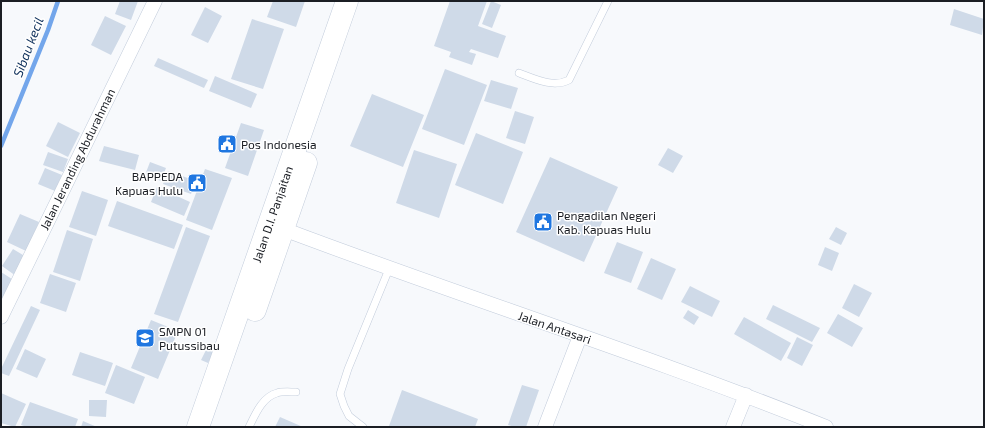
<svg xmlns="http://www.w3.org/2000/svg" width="985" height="428" viewBox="0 0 985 428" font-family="'Exo 2',sans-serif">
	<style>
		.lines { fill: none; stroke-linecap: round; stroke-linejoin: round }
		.stream { stroke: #73a6eb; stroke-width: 4.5 }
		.building { fill: #cfdae8 }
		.service-casing { stroke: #c2ccdb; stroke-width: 8 }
		.minor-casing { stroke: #c2ccdb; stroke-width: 15 }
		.trunk-casing { stroke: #c2ccdb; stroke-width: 23 }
		.service { stroke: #fff; stroke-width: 7 }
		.minor { stroke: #fff; stroke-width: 14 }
		.trunk { stroke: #fff; stroke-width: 22 }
		.labels { text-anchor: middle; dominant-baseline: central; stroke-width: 3; stroke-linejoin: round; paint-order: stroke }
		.poi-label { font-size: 12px; fill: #1b1e24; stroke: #fff; text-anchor: start }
		.street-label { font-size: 12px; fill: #1b1e24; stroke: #fff }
		.water-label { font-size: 13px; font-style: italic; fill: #0d2f5a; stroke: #fff }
	</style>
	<rect width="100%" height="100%" fill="#f7f9fc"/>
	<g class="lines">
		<path class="stream" d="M1 146 48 30 58 1"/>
	</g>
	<path class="building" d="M120 1H138L131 20 115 14Z
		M273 1H305L296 27 267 17Z
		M450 1H487L478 26 506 36 498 58 471 49 469 52 476 54 472 65 449 57 451 52 434 46Z
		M491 1 501 5 492 28 482 24Z
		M205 7 222 16 208 43 191 35Z
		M954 9 984 19 982 35 950 25Z
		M105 16 126 26 111 55 91 45Z
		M252 19 284 29 263 89 231 79Z
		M158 58 208 80 204 88 154 66Z
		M445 69 487 85 464 145 422 129Z
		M215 76 257 94 251 108 209 91Z
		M491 80 518 88 511 109 484 101Z
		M372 94 424 115 403 167 350 146Z
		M515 111 534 117 525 144 506 138Z
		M58 122 80 133 68 157 46 146Z
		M241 123 264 130 248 176 225 168Z
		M476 133 523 152 503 204 455 185Z
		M104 146 139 155 135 170 99 161Z
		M668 148 683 156 673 173 658 165Z
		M414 150 457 164 439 218 396 203Z
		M48 152 68 159 63 172 43 165Z
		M550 157 618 187 584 262 516 232Z
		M150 162 166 168 161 181 145 175Z
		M45 168 62 175 55 191 38 184Z
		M205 169 232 178 212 230 186 220Z
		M168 171 196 181 191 194 163 184Z
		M157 187 190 202 184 216 151 202Z
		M82 191 108 200 96 236 69 227Z
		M117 201 183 225 174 249 108 226Z
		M20 214 39 222 26 251 7 242Z
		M186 227 210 236 178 322 154 314Z
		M836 227 847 233 841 245 829 239Z
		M67 230 93 239 80 281 53 272Z
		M617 242 643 252 631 283 604 273Z
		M825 247 839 253 832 271 818 265Z
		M13 249 28 258 16 276 2 266Z
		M651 258 676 269 662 300 637 289Z
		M1 272 15 281 1 304Z
		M50 274 76 283 66 312 40 303Z
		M854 284 872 293 859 317 842 308Z
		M690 286 720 301 712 317 681 302Z
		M773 305 820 328 812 342 766 319Z
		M31 306 40 310 9 376 1 373V369Z
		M688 310 699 317 694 325 683 318Z
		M838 314 863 328 852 347 827 333Z
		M744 317 791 343 781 361 734 334Z
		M151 320 178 331 158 379 131 368Z
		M797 337 813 345 802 366 787 358Z
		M207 348 214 351 208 363 201 360Z
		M25 349 46 359 37 378 16 369Z
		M80 352 113 363 105 386 72 375Z
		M116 365 145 377 134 404 105 393Z
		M522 385 539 390 526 427H515L508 425Z
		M402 390 478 419 475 427 389 426Z
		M1 393 26 404 15 427 1 423Z
		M89 400H107L106 417 89 416Z
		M30 402 78 419 75 427H27L21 425Z
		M280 417 303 427H275Z
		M83 421 97 427H81Z"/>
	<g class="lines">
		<g class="service-casing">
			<path id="service" d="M519 73C535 79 553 88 569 80L608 1
				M249 427C255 415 262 397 277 393 282 391 290 392 296 392
				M363 427 349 416 344 406 340 394 348 369 389 269"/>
		</g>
		<g class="minor-casing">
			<path id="minor" d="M283 229C463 297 647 355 826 427
				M1 317 155 1
				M545 427 580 336
				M733 427 746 395"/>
		</g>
		<g class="trunk-casing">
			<path id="trunk" d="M255 310 306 163
				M198 427 347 1"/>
		</g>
		<use href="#service" class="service"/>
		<use href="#minor" class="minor"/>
		<use href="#trunk" class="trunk"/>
	</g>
	<defs>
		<g id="civic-square" transform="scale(1)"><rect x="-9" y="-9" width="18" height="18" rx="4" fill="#1f76e0" stroke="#fff"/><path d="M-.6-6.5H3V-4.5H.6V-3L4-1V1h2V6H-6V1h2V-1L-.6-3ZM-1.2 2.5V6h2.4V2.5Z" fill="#fff"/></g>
		<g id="school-square" transform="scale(1)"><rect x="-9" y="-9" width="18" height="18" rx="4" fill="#1f76e0" stroke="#fff"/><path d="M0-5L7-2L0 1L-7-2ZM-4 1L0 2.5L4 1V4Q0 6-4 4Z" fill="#fff"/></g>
	</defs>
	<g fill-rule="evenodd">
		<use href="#civic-square" x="227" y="144"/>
		<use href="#civic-square" x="197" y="183"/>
		<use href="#civic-square" x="543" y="222"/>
		<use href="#school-square" x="145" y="338"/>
	</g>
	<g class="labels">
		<g class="poi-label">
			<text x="241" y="144">Pos Indonesia</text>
			<text x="183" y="176" text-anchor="end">BAPPEDA<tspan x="183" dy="14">Kapuas Hulu</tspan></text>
			<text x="557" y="215">Pengadilan Negeri<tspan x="557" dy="14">Kab. Kapuas Hulu</tspan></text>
			<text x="159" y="331">SMPN 01<tspan x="159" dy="14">Putussibau</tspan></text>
		</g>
		<g class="street-label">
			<text transform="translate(77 159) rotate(-64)">Jalan Jeranding Abdurahman</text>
			<text transform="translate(272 214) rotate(-71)">Jalan D.I. Panjaitan</text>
			<text transform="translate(555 327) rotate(19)">Jalan Antasari</text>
		</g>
		<g class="water-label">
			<text transform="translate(28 47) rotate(-69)">Sibau kecil</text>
		</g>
	</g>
	<rect width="985" height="428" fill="none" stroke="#1b1e24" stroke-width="4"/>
</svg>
